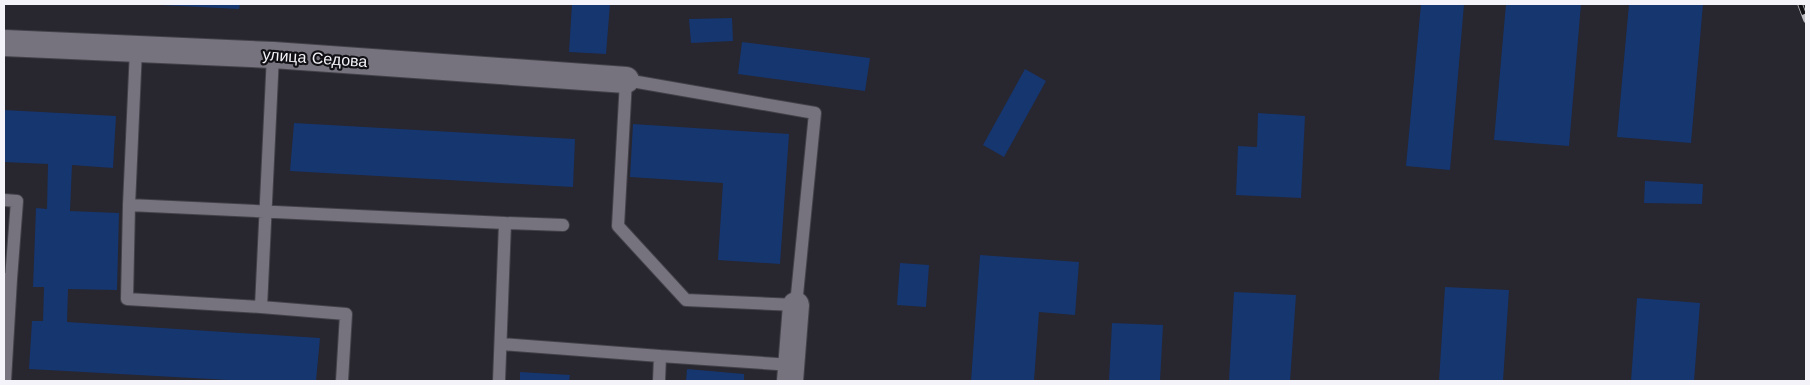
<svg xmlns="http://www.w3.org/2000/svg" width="1810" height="385" viewBox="0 0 1810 385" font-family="'Work Sans',sans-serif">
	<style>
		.building { fill: #16366f }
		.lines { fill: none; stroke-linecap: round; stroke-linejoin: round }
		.service-casing { stroke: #434149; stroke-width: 14 }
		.minor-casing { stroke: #434149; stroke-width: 28 }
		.service { stroke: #76737e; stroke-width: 12 }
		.minor { stroke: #76737e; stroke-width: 26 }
		.rail-casing { stroke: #bcbac1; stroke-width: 5.5 }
		.rail { stroke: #111014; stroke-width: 4; stroke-dasharray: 11; stroke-linecap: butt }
		.labels { text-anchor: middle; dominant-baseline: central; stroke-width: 4.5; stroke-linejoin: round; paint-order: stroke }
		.street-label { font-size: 16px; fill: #f4f3f9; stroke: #111014 }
	</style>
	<rect width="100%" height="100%" fill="#28262f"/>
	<path class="building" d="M161 4H240L239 9 161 5Z
		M572 4H610L606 54 569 52Z
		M1421 4H1464L1450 170 1406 166Z
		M1506 4H1581L1569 146 1494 140Z
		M1629 4H1703L1691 143 1617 137Z
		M732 18 733 41 691 43 689 19Z
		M742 42 870 58 865 91 738 74Z
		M1025 69 1046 81 1004 157 983 145Z
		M4 110 116 116 113 168 72 165 70 211 119 213 117 290 68 289 67 322 320 338 316 381H247L29 369 32 321H43L44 287H33L36 208 47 209 48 164 4 162Z
		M1258 113 1305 116 1301 198 1236 195 1238 146 1257 147Z
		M294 123 575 139 573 187 290 171Z
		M633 124 789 134 780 264 718 260 723 183 630 177Z
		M1645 181 1703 184 1702 204 1644 203Z
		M980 255 1079 262 1075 315 1039 312 1034 381H971Z
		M900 263 929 265 926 307 897 305Z
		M1445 287 1509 290 1503 381H1439Z
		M1234 292 1296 295 1290 381H1229Z
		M1637 298 1700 303 1694 381H1631Z
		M1112 323 1163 325 1160 381H1109Z
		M687 369 744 374V381H686Z
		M520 372 570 375 569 381H520Z"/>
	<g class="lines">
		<g class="service-casing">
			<path id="service" d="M136 49 129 205 505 223 499 381
				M273 55 261 307 346 314 342 381
				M626 80 815 113 796 305 686 300 618 226Z
				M4 200 17 201 11 279
				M129 205 127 299 261 307
				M505 223 563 225
				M4 279H11L5 381
				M501 344 660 356
				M659 381 660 356 792 365"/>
		</g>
		<g class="minor-casing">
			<path id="minor" d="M4 43 273 55 626 80
				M790 381 796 305"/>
		</g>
		<use href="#service" class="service"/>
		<use href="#minor" class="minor"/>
		<g class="rail-casing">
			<path id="rail" d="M1800 4 1806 20"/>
		</g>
		<use href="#rail" class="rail"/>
	</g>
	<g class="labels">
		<g class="street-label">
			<text transform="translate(315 58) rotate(4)">улица Седова</text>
		</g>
	</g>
	<rect width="1810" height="385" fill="none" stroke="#f4f3f9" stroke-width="10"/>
</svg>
